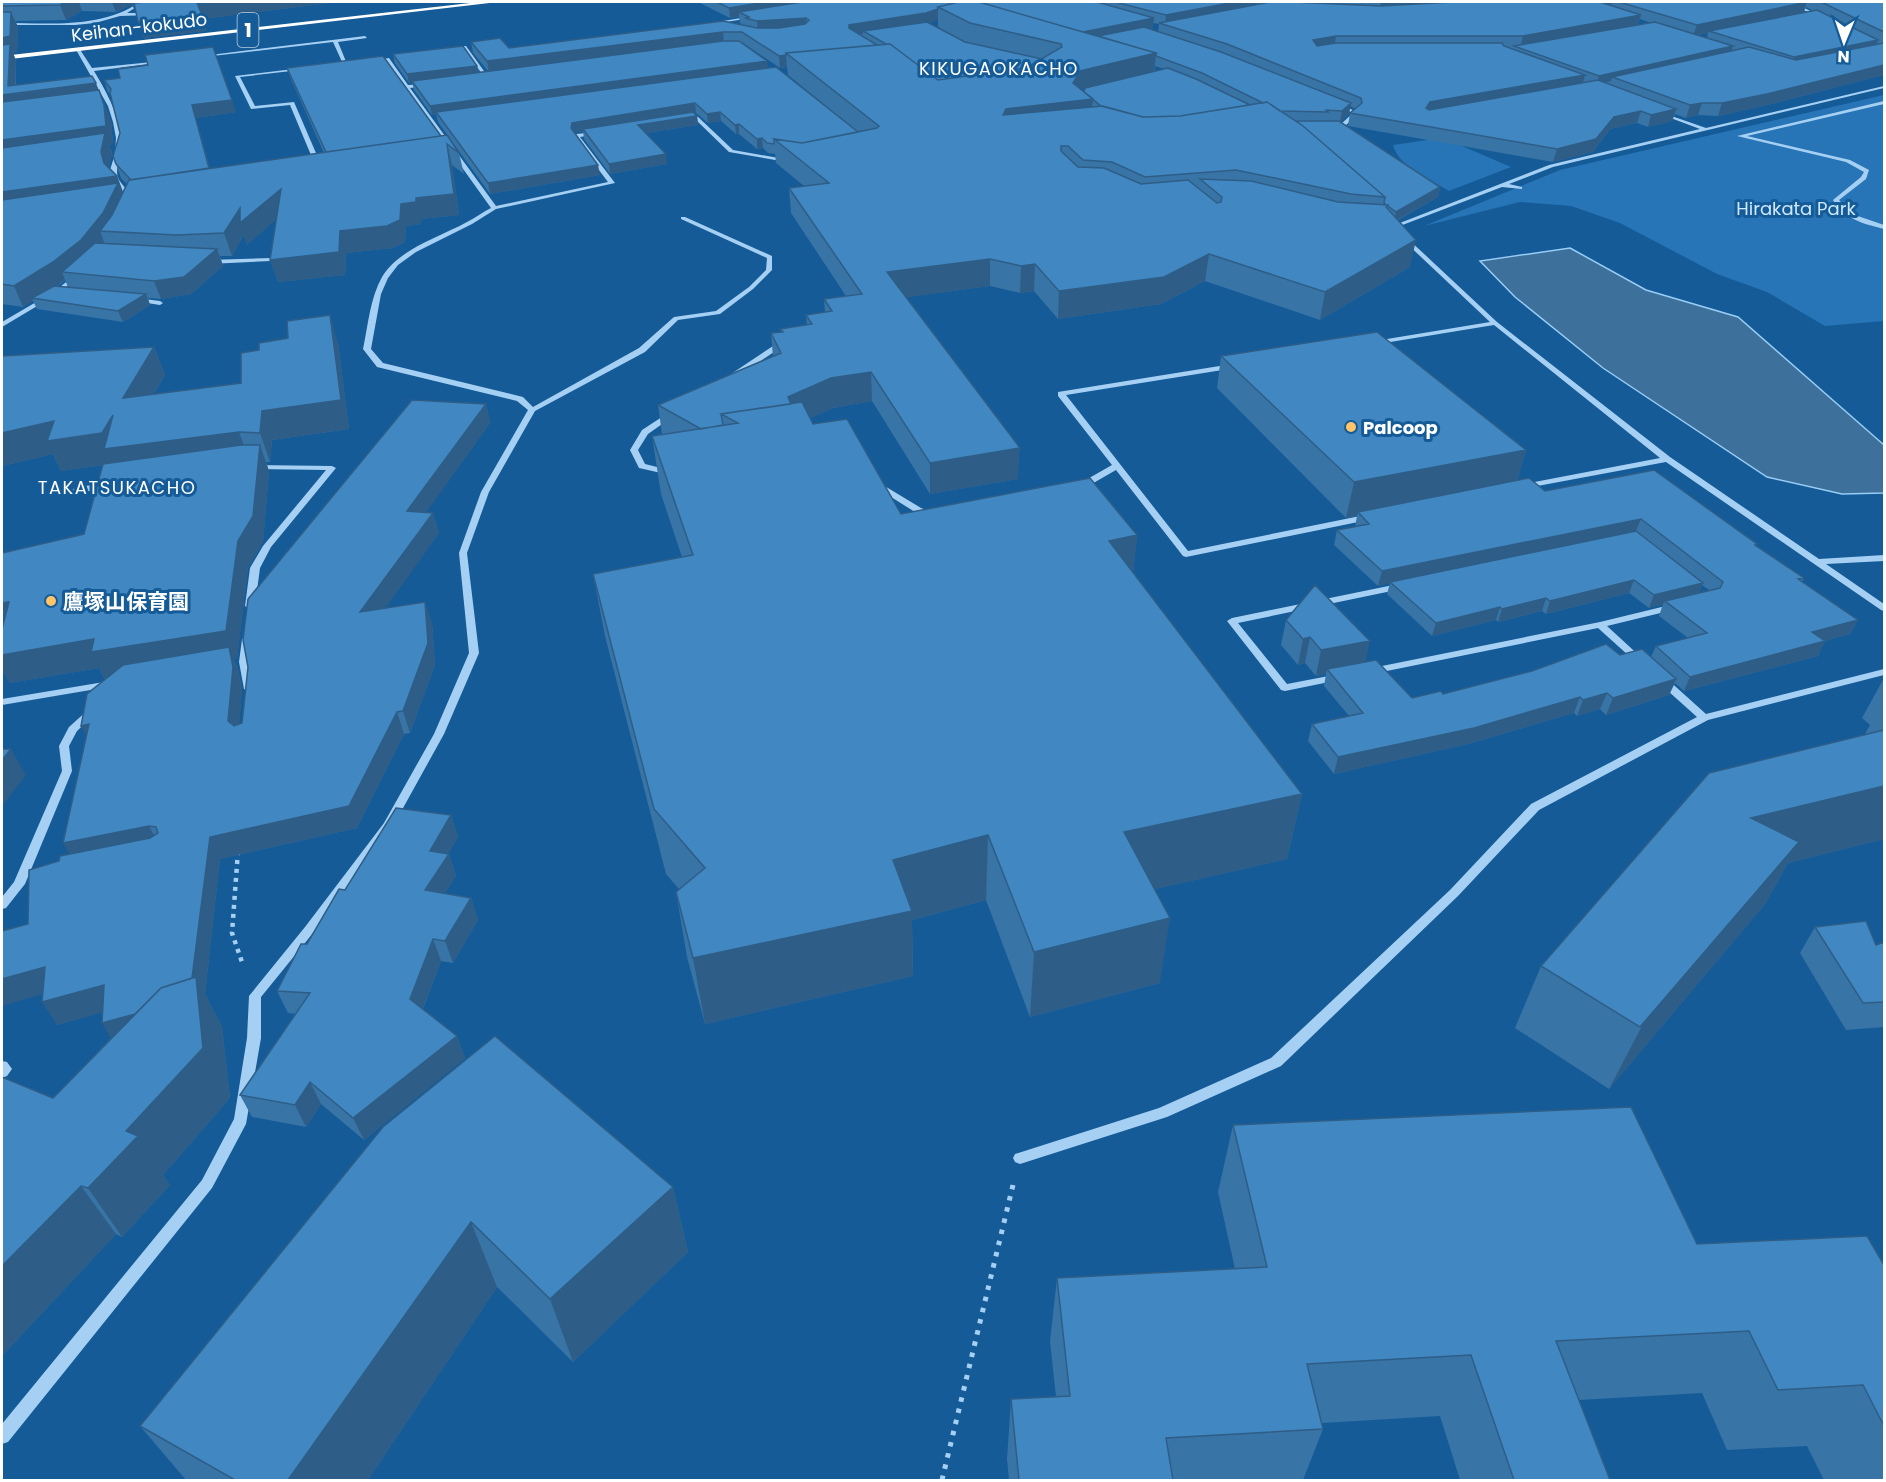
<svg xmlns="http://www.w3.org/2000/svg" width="1886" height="1482" viewBox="0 0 1886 1482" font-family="Poppins,'Noto Sans JP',sans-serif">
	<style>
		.green { fill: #2775b6 }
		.water { fill: #3e709c; stroke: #98cdf5; stroke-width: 1.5 }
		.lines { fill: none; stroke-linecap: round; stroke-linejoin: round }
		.path-far1 { stroke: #a6d0f3; stroke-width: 4.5; stroke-dasharray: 4 5; stroke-linecap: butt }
		.path { stroke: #a6d0f3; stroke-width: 5; stroke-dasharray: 4.5 7; stroke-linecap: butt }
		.minor { fill: #a6d0f3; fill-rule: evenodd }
		.highway { fill: #fff; fill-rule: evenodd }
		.wall { fill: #3874a6; fill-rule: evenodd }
		.shaded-wall { fill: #2e5e87 }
		.building { fill: #4187c1; stroke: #2e5e87; stroke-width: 1.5 }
		.poi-dot { fill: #ffc468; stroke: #145b98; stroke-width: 2 }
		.labels { text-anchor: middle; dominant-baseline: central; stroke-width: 6; stroke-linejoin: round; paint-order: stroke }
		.far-street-label { font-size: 18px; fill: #fff; stroke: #145b98 }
		.far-neighbourhood-label { font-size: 18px; letter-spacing: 1.5px; fill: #fff; stroke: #145b98 }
		.far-park-label { font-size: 18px; fill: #cee8fd; stroke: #145b98 }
		.far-poi-label { font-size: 18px; font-weight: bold; fill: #fff; stroke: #145b98; text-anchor: start }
		.shield { fill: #145b98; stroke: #b8cee0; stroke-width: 1.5 }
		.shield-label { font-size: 20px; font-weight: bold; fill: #fff }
		.poi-label { font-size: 21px; font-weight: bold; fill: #fff; stroke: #145b98; text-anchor: start }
	</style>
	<rect width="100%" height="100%" fill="#145b98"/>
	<path class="green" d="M1884 95V321L1825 326 1767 292 1717 274 1620 223 1571 206 1520 202 1424 226 1560 170Z
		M1434 139 1448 140 1511 167 1449 191C1432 180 1398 167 1393 145Z"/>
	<path class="water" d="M1570 248 1646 290 1738 317 1884 445V493L1842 494 1767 477 1603 368 1515 297 1480 261Z"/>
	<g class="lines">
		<path class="path-far1" d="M238 851 232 933 243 965"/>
		<path class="path" d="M942 1480 1013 1185"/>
		<path class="minor" d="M140 2H144L127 13H151L153 15 120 16 95 23 75 25H2V23C49 23 101 29 140 2Z
			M1787 2H1791L1824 17 1820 18Z
			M753 16 751 18 713 24 711 23Z
			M365 36 367 38 338 42 347 64 345 65 343 64 333 42 204 57 202 56Z
			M462 46H466L489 78H485Z
			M75 48H79L92 68 162 61 164 62 94 71C106 91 117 111 121 135 123 150 113 169 119 180 123 186 129 192 134 198V200H130L113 180 110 170 115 154 116 138 113 122 108 106Z
			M389 58 408 85 429 84 427 86 410 88 496 206 608 182 573 136 576 134 598 132V134L580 137 615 183 496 209 472 224 416 252 398 265 388 278 381 294 371 349 383 363 523 397 533 407 639 348 674 317 716 311 749 287 766 270 767 258 681 219V217H685L772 256V270L753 289 720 314 678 320 645 352 535 411 489 492 467 553 479 653 444 734 392 828 313 933 261 997V1038L246 1124 212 1188 8 1442 2 1444V1424L202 1180 234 1119 247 1038 249 996 305 927 384 823 434 734 469 653 459 553 481 492 528 410 517 401 377 367 363 349C368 326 370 298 382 277 400 248 438 238 467 222 475 218 483 212 491 208L386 61 372 62 370 61Z
			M302 68 300 70 240 77 255 106 294 102 322 167 319 169 316 167 290 105 251 109 235 76Z
			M1884 86V88L1553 167 1509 184 1522 187V189L1502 187 1392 229 1387 228 1549 165 1700 129 1660 114V112L1706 128Z
			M1884 101V104L1747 136 1850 160 1869 170 1866 179 1839 200 1852 214 1884 225V229C1864 224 1844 219 1833 200L1861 177 1864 172 1846 162 1737 136Z
			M1334 103H1338L1359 113 1345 126 1330 127V125L1341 124 1353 113 1334 105Z
			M696 115 733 150 790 160 787 162 729 152 695 119 685 121 682 119Z
			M1403 238H1407L1497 322 1670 457 1819 559 1884 555V561L1826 564 1884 604V611L1881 610 1666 462 1521 489V485L1524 484 1660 458 1494 325 1372 345 1371 343 1375 341 1490 322 1403 240Z
			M272 258 273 259 270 261 208 264 205 262 208 260Z
			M76 274 79 276 78 277 59 293 2 327V322L55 291Z
			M136 298 160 301 163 303 160 305 134 301V299Z
			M782 340 789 342 735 378 728 376Z
			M1232 364 1236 366 1235 368 1066 395 1188 551 1370 514 1374 517 1373 519 1186 557 1183 556 1116 470 1083 489H1077V485L1112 465 1058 396V392Z
			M668 413H671L675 415 648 434 638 450 645 464 673 471V475H670L639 468 630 450 642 430Z
			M252 465 332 466 336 468 271 547 260 568 255 606 250 609 245 606 250 568 263 546 326 470 255 469 251 467Z
			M878 482 921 508 937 514 933 517 915 512 875 487 874 485Z
			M109 483 112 484V488L76 493 72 490 76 487Z
			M1403 583 1408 586 1406 588 1238 623 1287 684 1339 674 1343 675 1344 677 1339 680 1285 691 1281 690 1227 621 1232 618Z
			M1674 604 1679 607 1677 609 1607 626 1644 660 1646 662 1644 664H1638L1598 628 1372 674 1367 671 1372 668 1600 622Z
			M247 636 252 639 249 662 254 689 249 692 244 689 239 662 242 639Z
			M1884 669V675L1708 720 1539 810 1458 896 1281 1066 1167 1117 1020 1164 1015 1162 1013 1158 1015 1154 1159 1108 1271 1058 1450 890 1531 804 1697 717 1658 682 1657 680 1658 678H1666L1706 714Z
			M110 681 114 682 115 684 114 686 2 705V699Z
			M93 708 98 711 77 731 69 746 72 771 25 884 6 908 2 909V897L14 882 62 771 59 746 69 727 89 709Z
			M2 1061 7 1062 12 1069 7 1076 2 1078Z"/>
		<path class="highway" d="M479 2H498L2 60V56Z"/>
	</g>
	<path class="wall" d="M2 2H336L203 19 206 31 143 38 138 22 136 11H135L132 4 116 12 82 11 66 20 15 21 18 27 17 52 13 53 16 61V85L99 90 111 122 113 144 109 145 112 152 109 167 117 176 123 192 127 184 121 178 113 156 120 133 111 96 108 92 104 80 236 112 196 118 210 169 324 153 290 77 287 68 441 136 459 153 464 174 452 165 459 215 421 219V224L406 226 405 242 393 248 346 253 345 275 278 282 270 260 276 219 247 245 244 235 232 256H220L223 266 191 294 161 299 148 298 150 305 123 322 37 309 33 301 23 307 2 304ZM65 280 68 287 57 286 62 283Z
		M698 2H1884V75L1763 106 1718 116 1698 115 1686 118 1675 114 1672 121 1648 127 1637 123 1610 129 1593 152 1553 162 1348 126 1350 113 1356 109 1350 106 1349 114 1340 122 1440 187 1438 197 1398 220 1410 267 1320 320 1205 281 1161 304 1058 319 1034 291 1020 293 990 286 906 297 1018 479 930 494 872 401 833 408 810 418 813 424 901 514 1137 535 1133 573 1302 794 1287 859 1155 889 1160 983 1030 1017 986 900 912 920 913 976 705 1024 687 957 676 892 679 889 666 874 605 636 593 574 682 557 661 494 652 436 662 434 658 405 773 357 771 333 781 332 780 329 807 325 806 315 825 312 824 299 846 296 791 213 789 188 804 186 776 163 775 154 768 153 763 148 757 149 739 134H736L721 121 708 123 696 113H694L697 116 698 125 646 133 667 164 610 174 584 139 583 131 574 133 600 175 490 194 438 122 436 114 432 115 414 90 412 82 409 83 395 63 393 54 477 66 479 72 488 71 473 53 471 42 509 48 743 25 740 23 739 17 730 18ZM1806 7 1814 11 1803 13ZM1640 19 1651 23 1638 25ZM938 20V28L967 43 928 23ZM1153 23 1159 24 1158 32 1150 29H1153ZM1708 33 1707 38 1696 35ZM741 43H743L780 68 787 67 788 75 858 132 768 68ZM1155 66 1164 69 1155 71Z
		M338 343 349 429 272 440 270 462H266L269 471 263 542 248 568 237 658 234 659 238 669 242 688 239 724 242 723 486 404 490 423 426 512 433 513 439 533 385 608 432 623 435 665 410 733 404 734 357 828 220 859 205 994 222 1027 230 1098 163 1175 170 1185 122 1237 116 1234 2 1356 53 1098 111 1038 102 1012 57 1025 43 994 28 924 59 861 70 854 87 736 81 726 105 680 99 668 9 683 84 534 103 465 61 471 53 454 2 466V356L154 347 165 375 154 394 241 383 259 350Z
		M1221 356 1526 450 1517 481 1545 491 1756 546 1804 578 1802 582 1858 620 1850 634 1825 641 1818 656 1684 691 1675 683 1669 695 1606 715 1600 709 1577 716 1574 713 1468 744 1334 774 1308 741 1312 724 1349 716 1324 686 1326 674 1316 676 1305 663 1298 665 1281 645 1286 620 1365 662 1412 698 1443 694 1620 655 1651 657 1656 646 1688 638 1659 616 1663 604 1649 608 1629 593 1546 614 1542 611 1498 622 1496 620 1432 636 1387 594 1390 583 1378 586 1334 545 1337 530 1355 527 1357 516 1346 518 1217 388ZM1702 585 1709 590 1699 593Z
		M1884 678V839L1788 863 1765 904 1609 1089 1515 1028 1541 966 1865 734 1870 725 1862 718Z
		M451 815 458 837 448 854H449L456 876 445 893 471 898 478 920 453 963 441 961 423 1009 457 1036 465 1058 364 1140 321 1104 306 1127 252 1117 240 1095 296 1014 288 1013 277 991 307 944 345 890Z
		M1815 927 1876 945 1884 942V1027L1846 1030 1800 953Z
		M1233 1125 1697 1244 1884 1265V1480H1824L1807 1446 1727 1450 1702 1393 1579 1400 1610 1480H1460L1440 1416 1322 1423 1323 1429 1303 1480H1009L1007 1459 1011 1399 1056 1397 1050 1341 1057 1278 1235 1269 1218 1192Z
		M383 1127 673 1187 688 1252 573 1362 497 1287 368 1480H186L140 1426Z"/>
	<path class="shaded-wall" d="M66 2H79L82 11 66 20 60 5Z
		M112 2H336L203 19 206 31 143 38 138 22 198 5 135 11 132 4 116 12Z
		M766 2H830L739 12V17L730 18 729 8Z
		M1235 2H1257L1256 8 1165 25 1166 15Z
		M1381 2H1494L1379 11Z
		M1592 2H1613L1612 4 1592 7Z
		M1807 2 1803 13 1709 31 1708 33 1693 36 1697 25Z
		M938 9V20L926 24 863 31V34L849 36V25Z
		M11 12 18 27 17 52 13 53 16 61 15 94 96 83 102 100 2 115V95L8 86 2 56V38Z
		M1641 15 1638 26 1520 48 1523 36Z
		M806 18 807 29 758 32 757 21Z
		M1154 18 1153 29 1099 39 1079 32Z
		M723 32 724 43 489 73 487 61Z
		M1336 36 1334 48 1311 52 1313 40Z
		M1878 40 1875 48 1791 66 1794 57Z
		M1733 46 1730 55 1612 77 1611 81 1596 85 1599 76Z
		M1156 53 1154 75 1093 99 1091 122 1003 115 1006 109 1073 83 1080 71Z
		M786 55 787 67 780 68 779 56Z
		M767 61 768 70 436 112V114L432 115 430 106Z
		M1884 65V75L1763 106 1718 116 1722 103Z
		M477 66 479 74 409 83 407 74Z
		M1585 75 1582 87 1428 115 1426 108 1430 102Z
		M99 90 111 122 113 144 109 145 112 152 108 171 117 176 124 195 125 203 100 231 104 242 90 260 62 272 65 280 37 299 32 298 33 301 23 307 14 286 2 214V140Z
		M232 100 236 112 196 118 213 182 136 194 192 105Z
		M695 103 696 113 584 131 583 129V131L574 133 571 128 572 123Z
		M1351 103 1349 114 1340 122 1342 111Z
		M1702 103 1698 115 1686 118 1690 105Z
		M1676 109 1672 121 1648 127 1651 115Z
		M1641 111 1637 123 1610 129 1593 152 1553 162 1557 149 1614 117Z
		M720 112 721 121 708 123 707 114Z
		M697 116 698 125 639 134 638 125Z
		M739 124V134H736L735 125Z
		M762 138 763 148 757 149V139Z
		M447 144 452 165 459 215 421 219V224L406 226 405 242 393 248 346 253 345 275 278 282 270 260 340 231 416 198Z
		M666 154 667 164 610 174 609 164Z
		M598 165 600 175 490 194 488 183Z
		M1440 187 1438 197 1393 222 1396 212Z
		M281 189 287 210 247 245 244 235 232 256 224 233 240 208Z
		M1416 240 1410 267 1320 320 1325 292Z
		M217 249 223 266 191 294 161 299 154 281Z
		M1209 254 1205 281 1161 304 1058 319 1059 291Z
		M990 259V286L888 300 887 272Z
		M1035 264 1034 291 1020 293 1021 266Z
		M146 294 150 305 123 322 118 311Z
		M330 315 338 343 349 429 272 440 270 462 260 433 262 411Z
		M154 347 165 375 135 427 123 398Z
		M871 372 872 401 833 408 800 423 788 397 831 378Z
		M486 404 490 423 413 531 407 511Z
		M113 415 239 432 250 462 110 464 61 471 53 454 2 466V433L54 421Z
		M260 445 269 471 263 542 248 568 237 658 234 659 238 669 242 688 238 743 105 680 99 668 9 683 2 669V655L238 541Z
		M1020 448 1018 479 930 494V463Z
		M1526 450 1516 484 1358 512 1357 516 1346 518 1354 482Z
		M433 513 439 533 367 634 360 612Z
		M1641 519 1635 533 1390 582V583L1378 586 1382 571Z
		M1137 535 1131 596 1109 541Z
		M1634 580 1629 593 1546 614 1550 601Z
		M1703 583 1698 596 1665 601 1663 604 1649 608 1654 595Z
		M1546 598 1542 611 1498 622 1502 609Z
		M9 602 2 633V603Z
		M425 602 432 623 435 665 410 733 403 711Z
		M1500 607 1496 620 1432 636 1436 623Z
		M1858 620 1850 634 1805 646 1812 632Z
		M1310 637 1305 663 1298 665 1303 639Z
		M1370 641 1364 667 1327 669 1326 674 1316 676 1321 650Z
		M1825 641 1818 656 1684 691 1690 677Z
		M1676 679 1669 695 1606 715 1613 698Z
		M1607 693 1600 709 1577 716 1583 700Z
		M1580 697 1574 713 1468 744 1334 774 1338 757Z
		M397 712 404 734 357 828 220 859 205 994 222 1027 230 1098 163 1175 170 1185 122 1237 88 1188 126 1131 115 1046 102 1023 210 837Z
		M89 724 93 748 81 726Z
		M11 749 26 775 2 806V760Z
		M1884 786V839L1788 863 1765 904 1609 1089 1751 818Z
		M1302 794 1287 859 1116 898 1124 832Z
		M451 815 458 837 442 865 449 854 456 876 433 912 425 890 430 851Z
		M149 826 161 848 76 865 63 843Z
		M988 835 986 900 912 920 913 976 705 1024 693 958 893 860Z
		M471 898 478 920 453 963 445 941Z
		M1170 918 1160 983 1030 1017 1034 952Z
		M433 939 441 961 418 1021 410 999Z
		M45 967 59 989 2 1006V979Z
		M104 985 118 1008 57 1025 42 1002Z
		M457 1036 465 1058 364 1140 353 1118Z
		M310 1082 321 1104 306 1127 295 1105Z
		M81 1186 116 1234 2 1356V1266Z
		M673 1187 688 1252 573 1362 550 1299Z
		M471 1222 497 1287 368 1480H288Z"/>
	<path class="building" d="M2 2H66L60 5 2 6Z
		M147 2H212L197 3 202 15 138 22 134 3Z
		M717 2H766L729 8Z
		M802 2H951L954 3 938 7V9L926 13 849 25V28L877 45 786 53V55L779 56 742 32H723L487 61 471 42 500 38 509 48 723 21 757 28H779L805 24 809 20 806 18 757 21 745 18 749 17 739 12Z
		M958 2H979L1156 53 1080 71 1073 83 1093 99 1006 109 1003 115 1103 106 1143 117 1180 116 1267 102 1303 126 1385 197 1351 194 1236 170 1145 177 1112 162 1083 160 1068 146H1061V151L1078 167 1104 168 1141 184 1188 180 1217 203 1221 202 1222 197 1200 179 1251 181 1338 202 1388 205 1386 207 1416 240 1325 292 1209 254 1164 277 1059 291 1035 264 1021 266 990 259 887 272 1020 448 930 463 871 372 831 378 788 397 791 404 721 414 723 425 701 429 658 405 781 353 771 333 783 332 780 329 812 324 806 315 832 311 824 299 862 294 789 188 829 183 774 139 802 143 877 128 879 126 786 53 890 44 938 80 1026 68 1062 47 1061 44 970 23 938 7Z
		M979 2H1097L1154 18 1083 32Z
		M1115 2H1235L1166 15Z
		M1270 2H1292L1381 6 1453 2H1600L1641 15 1523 36H1336L1313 40 1317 46 1336 43H1502L1504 46 1585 75 1430 102 1426 108 1429 110 1598 80 1676 109 1651 115 1641 111 1614 117 1596 139 1557 149 1350 113 1362 103 1361 98 1227 44 1159 23Z
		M1619 2H1807L1697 25Z
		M1821 2H1884V32Z
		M1817 10 1878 40 1794 57 1709 31Z
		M2 12H11L10 36 2 38Z
		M927 22 965 42 1042 59 1026 68 938 80 890 44H886L863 31Z
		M1655 22 1733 46 1599 76 1514 46Z
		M1144 27 1221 52 1351 103 1342 111 1326 110 1328 112 1280 111 1267 102 1263 103 1202 73 1156 56V53L1098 36Z
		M723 41H739L767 61 430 106 412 81Z
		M1884 43V65L1767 94 1722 103H1702L1690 105 1612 77 1749 47 1796 60Z
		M10 44 8 86 92 76 96 83 2 95V45Z
		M463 46 477 66 407 74 393 54Z
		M213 47 232 100 192 105 209 168 131 180 116 164 113 156 120 133 110 93 111 89 104 80 120 78 118 69 148 65 145 55Z
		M383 56 441 136 326 152 287 68Z
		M776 67 858 132 802 143 774 139V144L767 143 762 138 757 139 739 124 735 125 720 112 707 114 695 103 572 123 571 128 598 165 488 183 436 112Z
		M1168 68 1196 79 1250 105 1180 116 1143 117 1101 106 1084 92 1085 88Z
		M99 90 104 105 106 126 2 140V102Z
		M693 112 697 116 638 125 666 154 609 164 583 129Z
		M1296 121H1339L1440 187 1396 212 1384 203 1385 197 1303 126Z
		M105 133 101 152 104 163 117 176 2 192V148Z
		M447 135 459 153 447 144 454 194 416 198V202L401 204 400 220 387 226 340 231 339 252 270 260 281 189 240 223V208L224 233 176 235 100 231 112 215 129 180Z
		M118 183 103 213 81 240 53 262 14 286 2 284V200Z
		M95 243 217 249 184 277 154 281 62 272Z
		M54 286 146 294 118 311 32 298Z
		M330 315 341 400 262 411 260 433 239 432 104 449 113 415 102 433 47 441 54 421 2 433V356L154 347 123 398 241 383V353L259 350V343L288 338 287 321Z
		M1377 332 1526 450 1354 482 1221 356Z
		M412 400 486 404 407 511 433 513 360 612 425 602 428 643 403 711 397 712 349 806 210 837 192 978 161 988 135 1014 102 1023 104 985 42 1002 45 967 2 979V931L28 924 29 870 59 861 60 856 150 838 158 833 156 827 149 826 63 843 89 724 81 726 87 694 123 665 229 647 233 667 228 721 234 726 242 723 248 667 243 640 248 599Z
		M802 402 813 424 847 419 901 514 1090 478 1137 535 1109 541 1302 794 1124 832 1170 918 1034 952 988 835 893 860 912 911 693 958 676 892 705 868 654 809 593 574 693 555 652 436 738 423 721 414Z
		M241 445H260L253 516 238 541 226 631 91 652 94 639 2 655V629L9 602 2 603V553L84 534 103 464Z
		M1654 470 1757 544 1755 545 1804 578 1798 579 1858 620 1812 632 1825 641 1690 677 1656 646 1707 633 1665 601 1720 588 1723 582 1641 519 1382 571 1337 530 1369 524 1358 512 1529 478 1545 491Z
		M1636 531 1703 583 1654 595 1634 580 1550 601 1546 598 1502 609 1500 607 1436 623 1390 582Z
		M1315 585 1370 641 1321 650 1310 637 1303 639 1286 620Z
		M1606 644 1620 655 1642 649 1676 679 1613 698 1607 693 1583 700 1580 697 1474 728 1338 757 1312 724 1363 713 1327 669 1376 660 1412 698 1441 691 1443 694 1532 671Z
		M1884 730V786L1751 818 1799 842 1640 1027 1541 966 1709 773Z
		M2 749H11L2 760Z
		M396 808 451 815 430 851 449 854 425 890 471 898 445 941 433 939 410 999 457 1036 353 1118 310 1082 295 1105 240 1095 310 993 277 991 301 944H307L339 889 345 890Z
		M1866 921 1876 945 1884 942V1002L1863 1003 1815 927Z
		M196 977 203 1048 126 1131 138 1136 88 1188 81 1186 2 1266V1077L53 1098 161 988Z
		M495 1036 673 1187 550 1299 471 1222 288 1480H235L140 1426 383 1127Z
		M1631 1107 1697 1244 1867 1236 1884 1265V1426L1863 1385 1778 1390 1749 1331 1556 1341 1610 1480H1514L1471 1355 1307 1364 1323 1429 1166 1438 1173 1480H1019L1011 1399 1070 1396 1057 1278 1267 1267 1233 1125Z"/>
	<g class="poi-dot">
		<circle cx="1351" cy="427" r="6"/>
		<circle cx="51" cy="601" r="6"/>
	</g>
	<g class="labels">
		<g class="far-street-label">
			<text transform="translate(139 27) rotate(-7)">Keihan-kokudo</text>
		</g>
		<g class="far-neighbourhood-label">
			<text x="999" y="68">KIKUGAOKACHO</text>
			<text x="117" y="487">TAKATSUKACHO</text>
		</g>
		<g class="far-park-label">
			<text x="1796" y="208">Hirakata Park</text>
		</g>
		<g class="far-poi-label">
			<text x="1363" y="427">Palcoop</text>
		</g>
		<rect class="shield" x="237.5" y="13" width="21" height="34" rx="4.5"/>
		<g class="shield-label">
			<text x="248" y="30">1</text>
		</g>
		<g class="poi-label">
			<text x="63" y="601">鷹塚山保育園</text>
		</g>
	</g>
	<rect width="1886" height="1482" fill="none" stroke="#ffffff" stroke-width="6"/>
	<g transform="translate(1844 42) rotate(182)" stroke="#145b98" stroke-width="4.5" paint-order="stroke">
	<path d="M0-4.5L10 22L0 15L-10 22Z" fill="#ffffff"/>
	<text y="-9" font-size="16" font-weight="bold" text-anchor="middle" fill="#ffffff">N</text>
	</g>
</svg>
